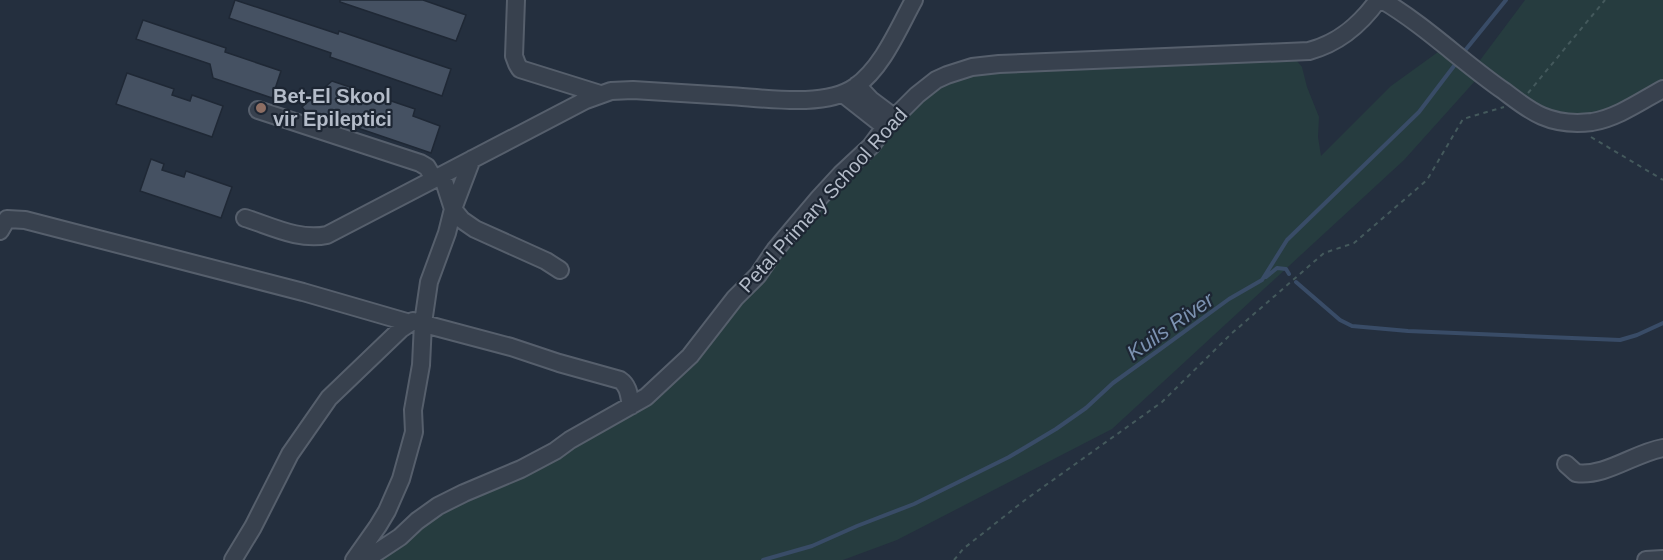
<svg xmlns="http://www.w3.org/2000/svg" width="1663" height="560" viewBox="0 0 1663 560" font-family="Helvetica,sans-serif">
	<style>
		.green { fill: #263c3f }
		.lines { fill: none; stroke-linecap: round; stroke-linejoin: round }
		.stream { stroke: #394c67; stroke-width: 4 }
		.building { fill: #455162; stroke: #1f2835; stroke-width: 1.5 }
		.minor-casing { stroke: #565f6c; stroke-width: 20 }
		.path { stroke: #44595c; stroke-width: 2; stroke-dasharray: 4.5 4.5; stroke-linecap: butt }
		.minor { stroke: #38414e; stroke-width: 16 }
		.education-dot { fill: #8d6e63; stroke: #1d2633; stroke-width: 2 }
		.labels { text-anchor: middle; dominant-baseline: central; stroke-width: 4.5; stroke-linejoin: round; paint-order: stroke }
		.poi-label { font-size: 20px; font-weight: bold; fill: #b4bcc9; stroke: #1d2633; text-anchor: start }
		.street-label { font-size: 20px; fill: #b4bcc9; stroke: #1d2633 }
		.water-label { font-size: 21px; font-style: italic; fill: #7c92b1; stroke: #1d2633 }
	</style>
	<rect width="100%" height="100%" fill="#242f3e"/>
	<path class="green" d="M1525 0H1663V84L1613 111 1577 118 1536 107 1478 63Z
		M1438 52 1475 81 1404 160 1112 429 897 540 843 560H371L424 521 632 409 752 290 861 165 908 114 942 84 964 74 991 71 1297 61 1302 67 1307 87 1319 117 1318 137 1321 156 1391 86Z"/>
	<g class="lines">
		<path class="stream" d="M1463 53 1506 0
			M1266 277 1277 268 1286 269 1289 274
			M1296 282 1340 320 1352 326 1408 331 1620 340 1637 335 1663 323
			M763 560 812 546 857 526 914 504 1009 457 1056 429 1086 408 1113 383 1159 350 1229 299 1262 280 1287 240 1419 112 1457 62"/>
	</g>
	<path class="building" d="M235 0 338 34 339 31 451 69 442 96 330 57 331 53 229 18Z
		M340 0H423L466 15 456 41 340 2Z
		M143 20 226 48 225 52 281 71 272 98 213 78 210 64 136 39Z
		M127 73 174 89 172 95 190 101 192 95 223 106 212 137 116 104Z
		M332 81 415 109 413 116 440 126 431 153 343 123 342 127 308 115 302 107Z
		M151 159 164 164 162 170 184 177 186 171 232 187 221 218 140 191Z"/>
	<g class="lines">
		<g class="minor-casing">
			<path id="minor" d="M516 0 514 56 517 64 520 69 600 94
				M1382 0C1426 26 1462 62 1504 91 1516 100 1528 110 1542 116 1558 123 1575 124 1592 122 1617 118 1641 101 1663 89
				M857 85 871 100 895 118
				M843 94 885 127
				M258 110 420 163 427 167 434 179
				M472 159 453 209 462 220 475 229 546 261 560 270
				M245 218C271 226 299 241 327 235L586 100 611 91 633 90C665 92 697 94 729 96 764 98 825 108 855 87 883 67 898 29 914 0
				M0 231 7 219 25 220 303 292 410 323
				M1566 464 1576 473C1606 477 1634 453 1663 448
				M233 560 253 527 290 454 329 398 401 329 413 321 511 347 559 363 620 380C629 386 629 396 631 406
				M354 560 378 526 387 511 401 479 414 432 413 410 421 365 423 323 429 282 447 233 453 209 442 175
				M365 560 400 537 417 521 438 506 464 493 521 469 555 451 570 440 646 397 690 356 735 298 758 275 775 250 819 198 842 173 871 146 885 127 917 95 936 80 947 75 972 67 999 64 1309 51C1339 43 1360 25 1378 0
				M1646 560 1663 559"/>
		</g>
		<path class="path" d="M1528 93 1605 0
			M1591 137 1663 180
			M954 560 963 549 1025 500 1162 402 1231 334 1324 253 1354 243 1427 180 1463 119 1504 107"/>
		<use href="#minor" class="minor"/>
	</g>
	<circle class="education-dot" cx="261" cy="108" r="6"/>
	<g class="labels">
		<g class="poi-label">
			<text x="273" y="96">Bet-El Skool<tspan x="273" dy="23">vir Epileptici</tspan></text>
		</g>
		<g class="street-label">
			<text transform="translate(823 200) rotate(-48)">Petal Primary School Road</text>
		</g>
		<g class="water-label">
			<text transform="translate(1170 326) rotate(-35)">Kuils River</text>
		</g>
	</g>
</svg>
